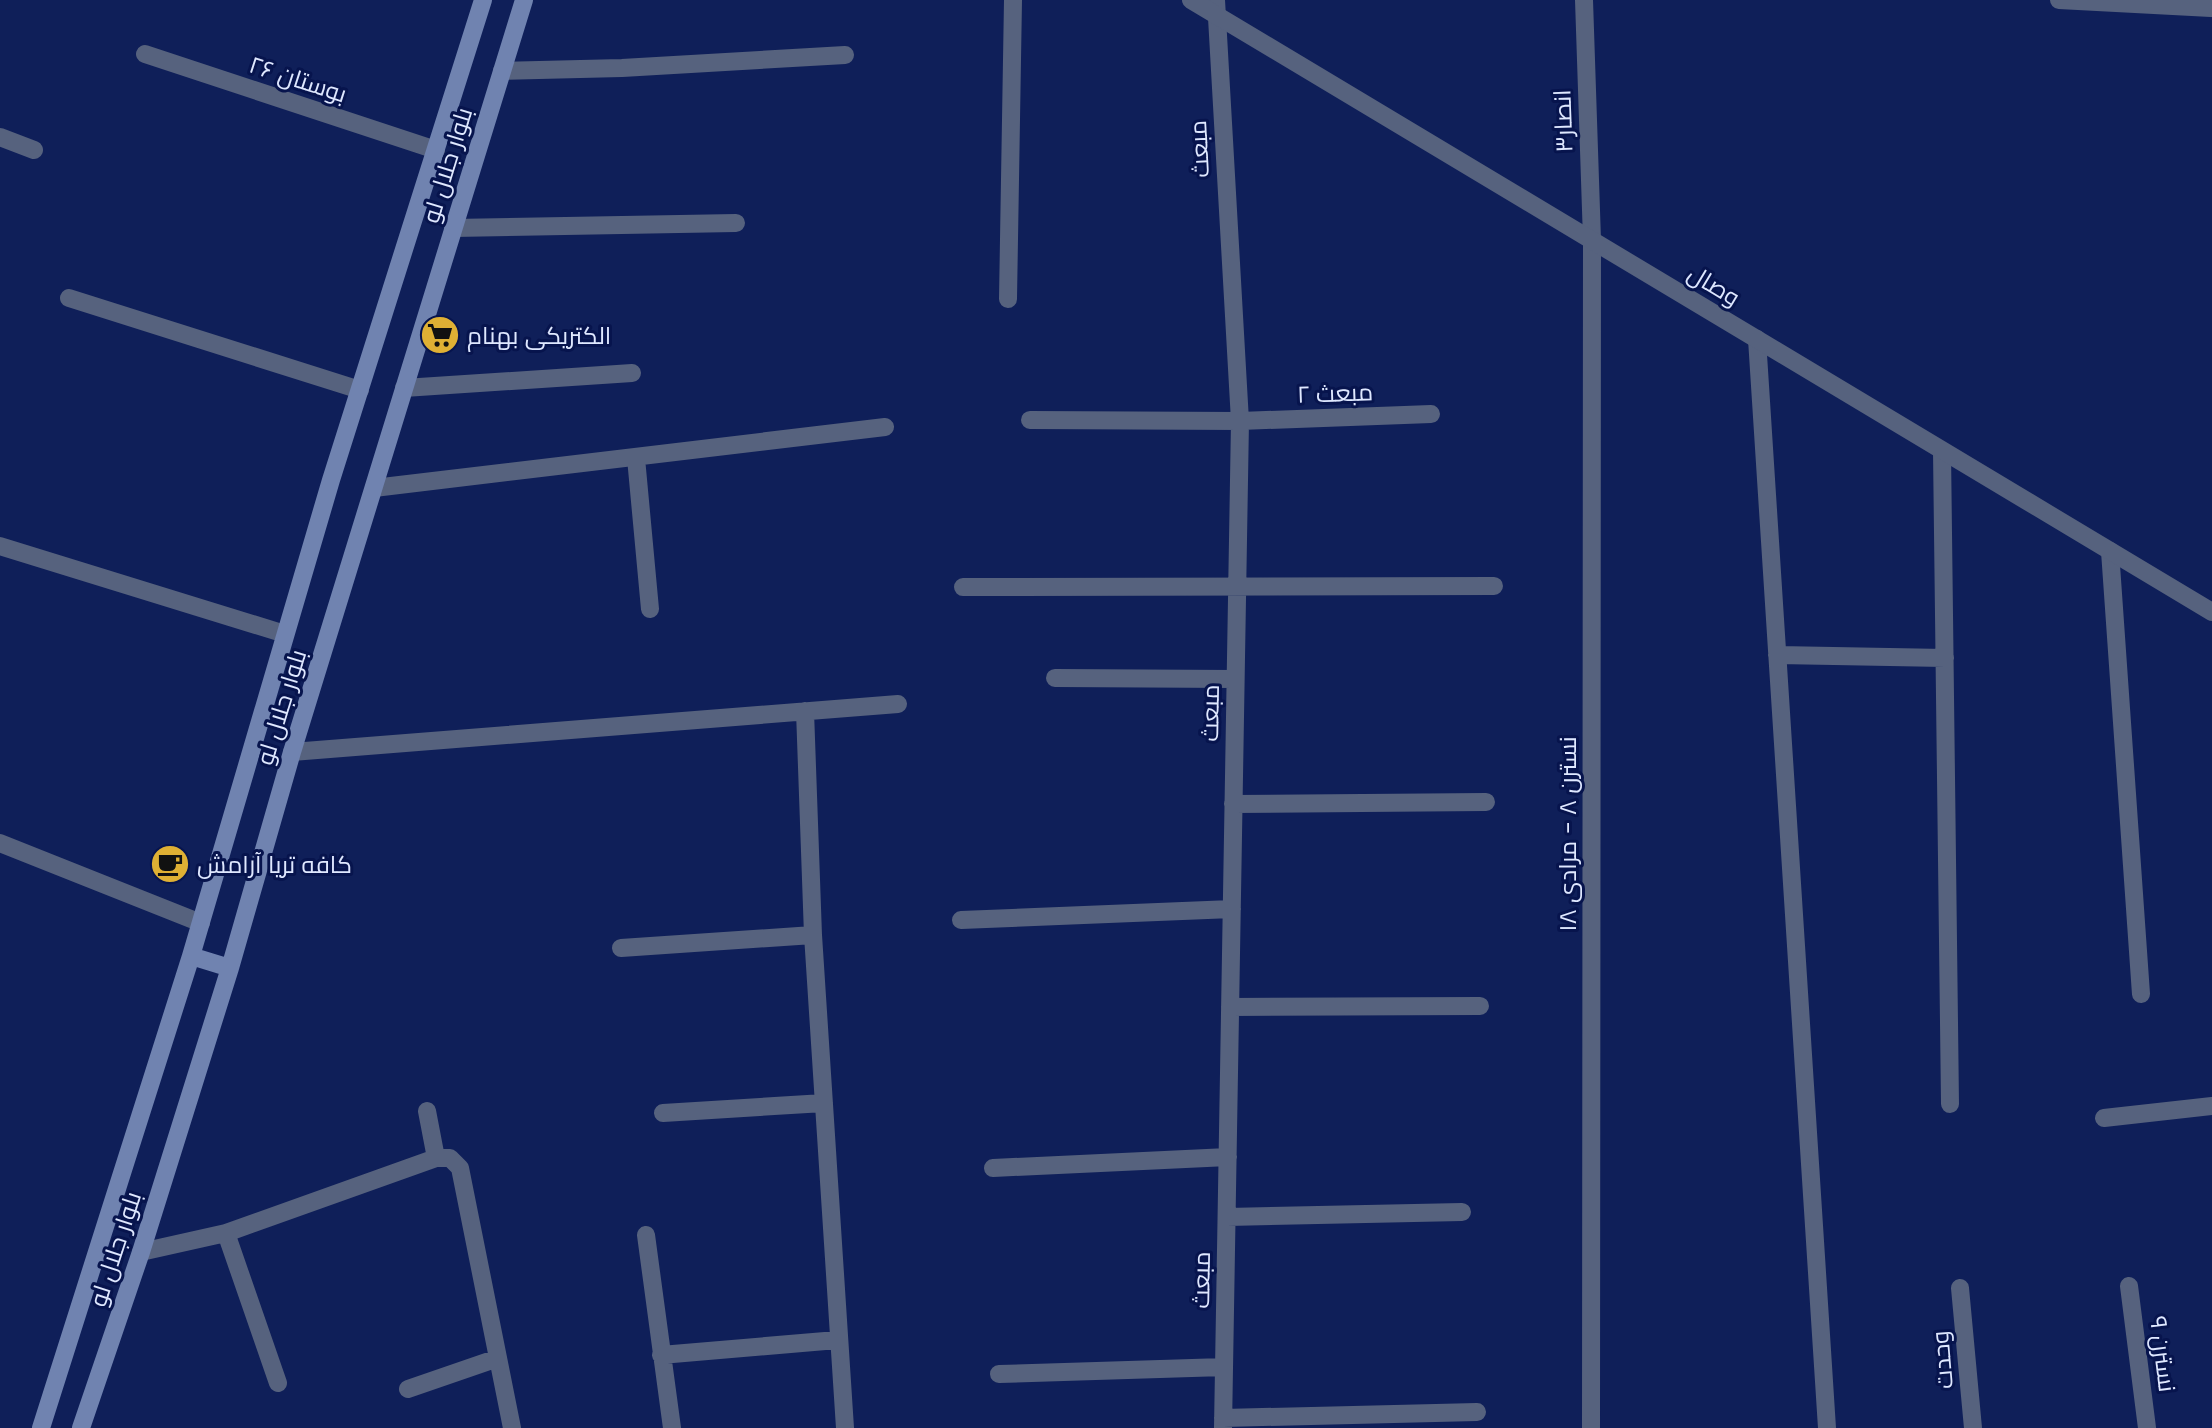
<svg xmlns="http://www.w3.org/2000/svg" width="2212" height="1428" viewBox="0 0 2212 1428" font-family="'DM Sans',Cairo,sans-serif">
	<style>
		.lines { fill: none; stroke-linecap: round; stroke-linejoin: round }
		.minor { stroke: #56627e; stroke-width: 18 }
		.tertiary { stroke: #56627e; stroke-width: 18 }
		.secondary { stroke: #7083b0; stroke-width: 18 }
		.labels { text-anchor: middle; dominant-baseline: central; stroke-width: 6; stroke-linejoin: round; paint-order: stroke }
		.street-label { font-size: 24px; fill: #dfe8ff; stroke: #07144d }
		.poi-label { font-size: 24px; fill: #dfe8ff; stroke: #07144d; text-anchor: start }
	</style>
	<rect width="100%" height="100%" fill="#0f1f59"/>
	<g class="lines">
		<path class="minor" d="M1216 0 1240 421 1223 1428
			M1584 0 1592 240 1591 1428
			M2059 0 2211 8
			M145 54 436 150
			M502 71 622 68 845 55
			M0 137 34 150
			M453 228 736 223
			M69 298 360 390
			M1008 299 1013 0
			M1757 339 1827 1428
			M404 388 632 373
			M1030 420 1240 421 1431 414
			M1942 451 1950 1104
			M636 458 650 609
			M374 488 885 427
			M0 546 285 634
			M2110 551 2141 994
			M963 587 1494 586
			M1777 655 1945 658
			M1055 678 1235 679
			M805 711 813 935 845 1428
			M292 752 898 704
			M1233 804 1486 802
			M0 843 201 923
			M961 920 1232 909
			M621 948 813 935
			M1230 1007 1480 1006
			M427 1111 436 1158
			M663 1113 824 1103
			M2104 1118 2212 1106
			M993 1168 1228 1157
			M1227 1217 1462 1212
			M226 1233 278 1383
			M646 1235 672 1428
			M141 1252 226 1233 436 1158H450L460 1168 512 1428
			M2129 1286 2147 1428
			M1960 1288 1973 1428
			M661 1355 837 1340
			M999 1374 1224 1367
			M408 1389 498 1358
			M1223 1418 1477 1412"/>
		<path class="tertiary" d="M1191 0 2212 612"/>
		<path class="secondary" d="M191 956 230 968
			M41 1428 191 956 331 480 483 0
			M81 1428 141 1252 230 968 292 752 524 0"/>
	</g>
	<defs>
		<g id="supermarket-disc" transform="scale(2.0125)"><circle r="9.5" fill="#dfb034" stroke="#07144d"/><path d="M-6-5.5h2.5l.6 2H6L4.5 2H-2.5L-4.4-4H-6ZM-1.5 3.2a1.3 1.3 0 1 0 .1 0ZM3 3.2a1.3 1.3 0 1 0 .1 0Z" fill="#111"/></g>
		<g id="cafe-disc" transform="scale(2.0125)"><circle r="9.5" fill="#dfb034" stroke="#07144d"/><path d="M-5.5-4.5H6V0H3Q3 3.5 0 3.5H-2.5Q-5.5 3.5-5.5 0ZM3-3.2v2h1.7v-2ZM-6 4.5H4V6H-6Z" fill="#111"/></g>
	</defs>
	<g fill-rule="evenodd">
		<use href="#supermarket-disc" x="440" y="335"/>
		<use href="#cafe-disc" x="170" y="864"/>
	</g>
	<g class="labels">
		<g class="street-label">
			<text transform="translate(298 79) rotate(18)">بوستان ۲۶</text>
			<text transform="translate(1563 121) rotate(-92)">انصار۳</text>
			<text transform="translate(1199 149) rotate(-93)">مبعث</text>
			<text transform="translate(447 165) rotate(-73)">بلوار جلال لو</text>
			<text transform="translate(1714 285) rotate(31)">وصال</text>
			<text transform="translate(1335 393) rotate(-2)">مبعث ۲</text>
			<text transform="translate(281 707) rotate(-73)">بلوار جلال لو</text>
			<text transform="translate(1210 713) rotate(-89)">مبعث</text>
			<text transform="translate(1567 834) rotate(-90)">نسترن ۸ - مرادی ۱۸</text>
			<text transform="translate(115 1249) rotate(-72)">بلوار جلال لو</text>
			<text transform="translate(1201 1280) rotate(-89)">مبعث</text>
			<text transform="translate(2163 1354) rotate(83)">نسترن ٩</text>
			<text transform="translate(1942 1360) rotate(-95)">وحدت</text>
		</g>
		<g class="poi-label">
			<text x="467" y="335">الکتریکی بهنام</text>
			<text x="197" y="864">کافه تریا آرامش</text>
		</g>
	</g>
</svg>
